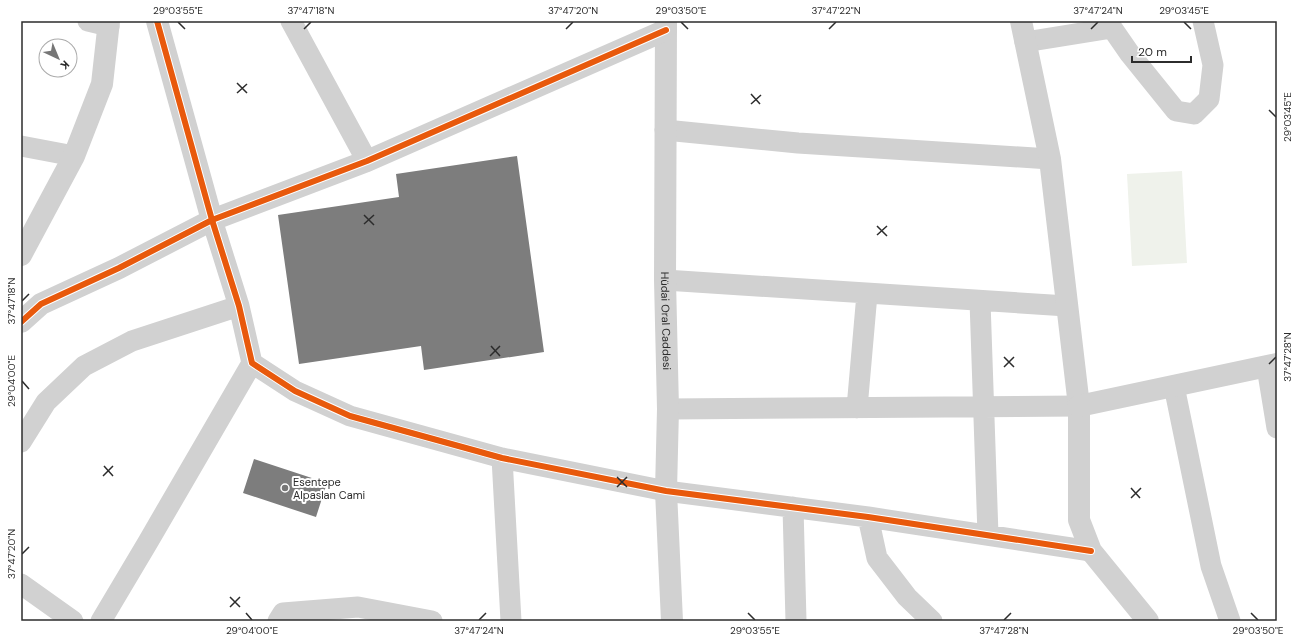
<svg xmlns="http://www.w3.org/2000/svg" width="1298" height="642" viewBox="0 0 1298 642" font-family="'DM Sans',sans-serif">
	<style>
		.green { fill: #eff2eb }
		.building { fill: #7d7d7d }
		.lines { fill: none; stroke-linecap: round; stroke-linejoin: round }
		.minor { stroke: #d1d1d1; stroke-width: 21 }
		.tertiary { stroke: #d1d1d1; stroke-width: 22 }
		.cycleway-casing { stroke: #fff; stroke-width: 8 }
		.cycleway { stroke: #e8590c; stroke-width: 6 }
		.ticks { fill: none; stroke: #2c2c2c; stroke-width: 1.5 }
		.poi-dot { fill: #767676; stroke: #fff; stroke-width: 1.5 }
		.labels { text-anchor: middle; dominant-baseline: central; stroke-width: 4; stroke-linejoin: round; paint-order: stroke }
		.street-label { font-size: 11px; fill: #2c2c2c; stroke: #fff }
		.poi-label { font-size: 11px; fill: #2c2c2c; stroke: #fff; text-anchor: start }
		.neatline { fill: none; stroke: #2c2c2c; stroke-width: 1.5 }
		.ticks-label { font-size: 10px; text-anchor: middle; fill: #2c2c2c }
	</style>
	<rect width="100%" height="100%" fill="#fff"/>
	<path class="green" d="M1182 171 1187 263 1132 266 1127 174Z"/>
	<path class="building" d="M517 156 544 352 424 370 421 346 299 364 278 215 399 197 396 174Z
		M254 459 327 483 316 517 243 493Z"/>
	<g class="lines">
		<path class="minor" d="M88 21 109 26
			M291 21 367 161
			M1025 42 1112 28 1130 54 1176 111 1194 114 1209 99 1213 65 1203 21
			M665 130 798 143 1050 159
			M21 146 74 156
			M212 220 239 306 252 363 295 391 350 416 502 458 666 491 868 517 1091 551
			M665 280 1067 306
			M980 301 988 535
			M1267 367 1277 428
			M1174 386 1211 566 1230 621
			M857 408 867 294
			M668 409 1079 406
			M21 442 46 402 84 366 132 341 239 306
			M502 458 511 621
			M793 507 796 621
			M868 517 877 558 907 597 932 621
			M21 584 73 621
			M101 621 148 542 252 363
			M278 621 283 613 358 607 432 621"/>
		<g class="tertiary">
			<path d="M157 21 212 220"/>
			<path id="s1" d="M666 21 665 280 668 409 666 491 672 621"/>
			<path d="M1021 21 1050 159 1079 406V520L1091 551 1148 621"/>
			<path d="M21 255 74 156 102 84 109 21"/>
			<path d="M21 322 41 304 119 268 212 220 367 161 666 30"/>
			<path d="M1079 406 1277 364"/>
		</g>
		<g class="cycleway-casing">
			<path id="cycleway" d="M157 21 212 220 239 306 252 363 295 391 350 416 502 458 666 491 868 517 1091 551
				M21 322 41 304 119 268 212 220 367 161 666 30"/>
		</g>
		<use href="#cycleway" class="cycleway"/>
	</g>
	<path class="ticks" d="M178 22 185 29M681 22 688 29M1184 22 1191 29M304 29 311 22M566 29 573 22M829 29 836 22M1091 29 1098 22M237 83 247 93M237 93 247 84M751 94 760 104M751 104 761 95M1269 110 1276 117M364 215 374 225M364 224 374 215M877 226 887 236M877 235 887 226M22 301 29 294M491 346 500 356M490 356 500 346M1004 357 1014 367M1269 364 1276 357M1004 367 1014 357M22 381 29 389M104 466 113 476M103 476 113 466M617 477 627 487M617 487 627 477M1131 488 1140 498M1131 498 1141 488M22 554 29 547M230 597 240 607M230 607 240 597M246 613 252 620M748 613 755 620M1251 613 1258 620M479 620 486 613M1004 620 1011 613"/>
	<circle class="poi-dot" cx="285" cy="488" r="4"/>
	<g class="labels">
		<g class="street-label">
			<text stroke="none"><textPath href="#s1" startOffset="300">Hüdai Oral Caddesi</textPath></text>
		</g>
		<g class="poi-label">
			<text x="293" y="482">Esentepe<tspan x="293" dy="13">Alpaslan Cami</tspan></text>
		</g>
	</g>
	<rect width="1298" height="642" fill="none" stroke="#ffffff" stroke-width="44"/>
	<g transform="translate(58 58) rotate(136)"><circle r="19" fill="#ffffff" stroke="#ababab"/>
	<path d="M0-3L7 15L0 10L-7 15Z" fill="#767676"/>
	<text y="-6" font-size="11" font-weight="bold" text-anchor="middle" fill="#2c2c2c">K</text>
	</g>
	<path d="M1132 56v6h59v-6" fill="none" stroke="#2c2c2c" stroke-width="2"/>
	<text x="1138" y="56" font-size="12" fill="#2c2c2c" stroke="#ffffff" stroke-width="3" paint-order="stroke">20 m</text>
	<rect x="22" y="22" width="1254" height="598" class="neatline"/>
	<g class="ticks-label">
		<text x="178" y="14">29°03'55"E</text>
		<text x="311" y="14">37°47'18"N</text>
		<text x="573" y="14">37°47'20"N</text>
		<text x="681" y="14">29°03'50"E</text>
		<text x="836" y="14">37°47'22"N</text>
		<text x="1098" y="14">37°47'24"N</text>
		<text x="1184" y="14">29°03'45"E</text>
		<text transform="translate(1287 117) rotate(-90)" y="4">29°03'45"E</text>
		<text transform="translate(11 301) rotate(-90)" y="4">37°47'18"N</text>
		<text transform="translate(1287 357) rotate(-90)" y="4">37°47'28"N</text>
		<text transform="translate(11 381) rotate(-90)" y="4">29°04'00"E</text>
		<text transform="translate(11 554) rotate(-90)" y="4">37°47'20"N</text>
		<text x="252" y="634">29°04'00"E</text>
		<text x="479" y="634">37°47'24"N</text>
		<text x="755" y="634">29°03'55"E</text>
		<text x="1004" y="634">37°47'28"N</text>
		<text x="1258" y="634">29°03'50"E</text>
	</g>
</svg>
